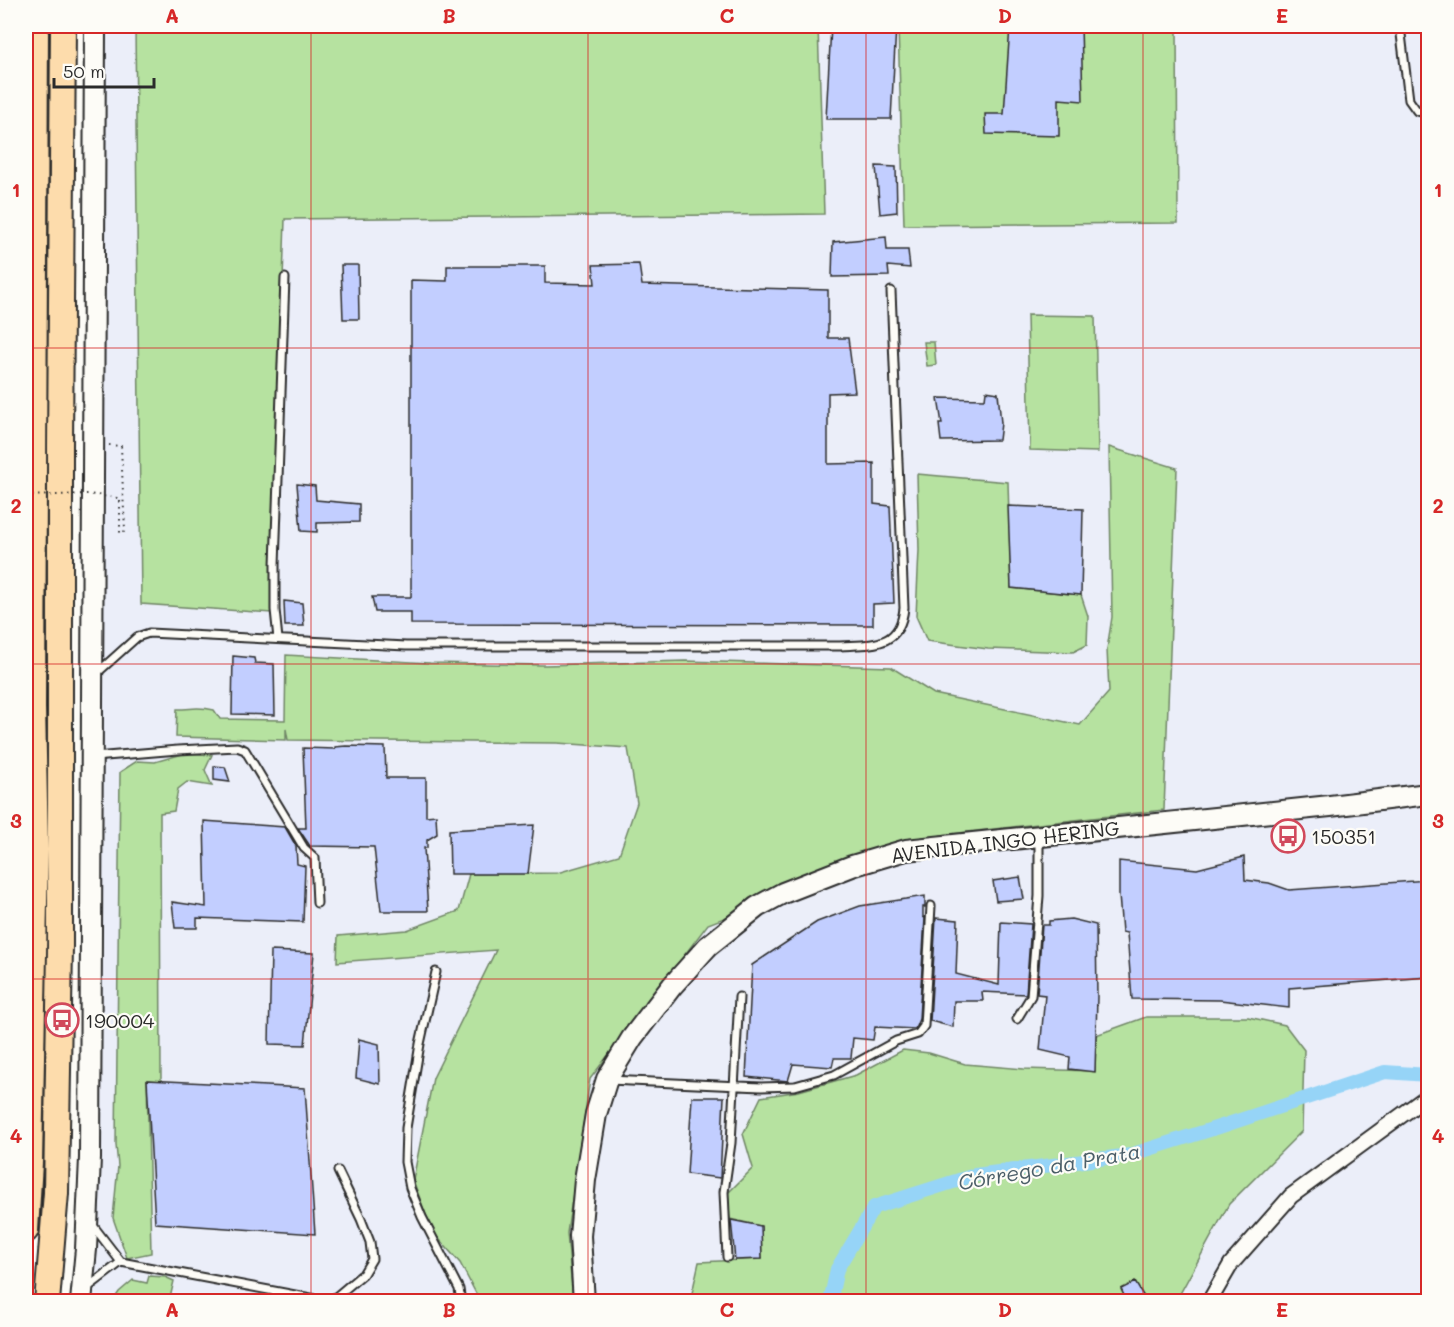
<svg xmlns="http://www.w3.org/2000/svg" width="1454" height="1327" viewBox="0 0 1454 1327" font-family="Mali,sans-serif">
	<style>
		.built { fill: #ebeef9 }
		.green { fill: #b6e2a0; stroke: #708666; stroke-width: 1.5 }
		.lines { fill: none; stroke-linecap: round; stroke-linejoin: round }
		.canal { stroke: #96d4f7; stroke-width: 14 }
		.building { fill: #c2ceff; stroke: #2b2b2b; stroke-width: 1.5 }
		.lane-casing { stroke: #2b2b2b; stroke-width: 11 }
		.street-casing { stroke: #2b2b2b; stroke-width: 18 }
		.secondary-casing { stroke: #2b2b2b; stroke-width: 24 }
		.highway-casing { stroke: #2b2b2b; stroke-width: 28 }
		.path { stroke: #2b2b2b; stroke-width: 2; stroke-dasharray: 1.5 4.5; stroke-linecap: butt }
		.lane { stroke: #fdfcf7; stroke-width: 7 }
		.street { stroke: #fdfcf7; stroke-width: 14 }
		.secondary { stroke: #fdfcf7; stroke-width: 20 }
		.highway { stroke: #fddcac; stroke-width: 24 }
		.path-bridge { stroke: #2b2b2b; stroke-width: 2; stroke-dasharray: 1.5 4.5; stroke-linecap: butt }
		.grid { fill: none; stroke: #d62828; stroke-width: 1.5; stroke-opacity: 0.55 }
		.labels { text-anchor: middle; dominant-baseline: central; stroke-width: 4.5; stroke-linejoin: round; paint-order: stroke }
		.poi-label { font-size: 20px; fill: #2b2b2b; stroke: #fdfcf7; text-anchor: start }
		.street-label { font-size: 20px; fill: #2b2b2b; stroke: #fdfcf7 }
		.water-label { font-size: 21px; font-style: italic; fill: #4b5e68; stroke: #fdfcf7 }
		.neatline { fill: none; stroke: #d62828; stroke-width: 2 }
		.grid-label { font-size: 20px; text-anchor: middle; font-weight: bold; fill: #d62828 }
	</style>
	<rect width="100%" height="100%" fill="#fdfcf7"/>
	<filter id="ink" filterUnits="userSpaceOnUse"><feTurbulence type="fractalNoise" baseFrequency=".0167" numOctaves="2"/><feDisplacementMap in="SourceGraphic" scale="12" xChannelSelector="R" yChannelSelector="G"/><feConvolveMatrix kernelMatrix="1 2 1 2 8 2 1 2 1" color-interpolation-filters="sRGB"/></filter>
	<g filter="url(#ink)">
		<path class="built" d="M90 26H1428V1301H93Z"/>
		<path class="green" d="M135 26H818L824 214 285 219 272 613 141 604Z
			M898 26H1177L1178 223 904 225Z
			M1027 315 1095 316 1098 452 1030 450Z
			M924 342H934L936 365 927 366Z
			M1109 447 1177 468 1164 810 941 835 708 924 590 1079 567 1233 573 1301H480L460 1263 432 1231 413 1180 433 1078 496 950 337 962 338 936 407 930 459 911 469 874 557 873 619 855 637 803 628 748 557 743 288 740 286 729V740L176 737 177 709C193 709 198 706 214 710L220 719 285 720 286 655 430 663 545 665 685 661 891 667 934 694 1080 725 1109 692 1107 649 1112 617Z
			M917 474 1008 482 1011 588 1081 595 1088 616 1087 645 1073 652 988 649 927 641 916 616 919 550Z
			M186 753 212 755 205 770 212 786 187 782 178 789 174 811 160 813 161 1081 147 1080 151 1253 127 1258 113 1218 118 1166 116 1145 120 772 137 761 155 762Z
			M1146 1017H1248L1285 1025 1304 1050 1302 1131 1229 1204 1176 1301 690 1302 699 1262 762 1259 761 1226 730 1219 726 1195 753 1168 743 1134 761 1097 799 1091 856 1075 903 1050 929 1053 965 1064 1024 1069 1095 1071 1096 1035Z
			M149 1276 165 1277 174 1281 170 1298 144 1300 143 1301H113L119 1292 133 1280 147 1283Z"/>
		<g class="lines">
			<path class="canal" d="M830 1302 837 1269 874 1207 975 1175 1130 1155 1219 1127 1385 1072 1428 1075"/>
		</g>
		<path class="building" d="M831 26H896L891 119H826Z
			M1010 26H1081L1083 101 1059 99V136L986 134 985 114H1004Z
			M876 166 896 167 897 212 880 214Z
			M886 237 887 250H908L910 268 888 266 889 276 832 277 833 242Z
			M639 264 642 285 828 290V338H848L855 392 828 393V464L874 463V504L890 506 894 603 873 604V625L411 624V612H375L372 597H411V280L447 281V266H545V283L595 284 593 265Z
			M341 265H358L359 319H343Z
			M986 391 998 393 1001 423 999 440 941 441 939 424H942L938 398 985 399Z
			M297 484 315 486 316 500 359 504V522L317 523V532L301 531Z
			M1008 506 1083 509 1081 595 1011 588Z
			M284 601 302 603 304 626H285Z
			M233 656 254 658 255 663 274 664 275 715 232 714Z
			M346 746 385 747 386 778H426V816L436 815 437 834 427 840V848H424L428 911H381L374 847 310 846 298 828H306L303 748 335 749V747Z
			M214 766 225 767 230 782 214 780Z
			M204 821 285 827 296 846 297 864 305 866 303 922 197 918V928H175L172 902 206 907Z
			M534 825 528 874H450L449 830Z
			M1244 857 1245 880 1269 883 1289 890 1428 880V977L1289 988V1008L1220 1000 1132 999 1127 933 1122 932 1119 895V861L1197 869Z
			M1020 877 1024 899 996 901 993 881Z
			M925 896V907H923V917L925 918 919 1019 915 1029 875 1027 873 1040 853 1038 851 1058H834L832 1067 793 1064 788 1081 746 1077 752 965 817 922 860 906Z
			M936 918 958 920 956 974 999 985 1001 922 1031 924 1026 994 982 992 983 1001H954L953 1027 930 1021Z
			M1071 919 1096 925 1097 997 1095 1072 1069 1069 1070 1057 1040 1050 1045 995 1037 994 1042 925H1049V921Z
			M271 951 314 953 305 1045 269 1044Z
			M359 1039 379 1044 380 1084 356 1078Z
			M147 1080 305 1088 315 1234 155 1223Z
			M692 1097H724L720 1178 687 1174Z
			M731 1220 761 1226 762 1259 735 1260Z
			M1135 1282 1147 1302H1127L1121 1289Z"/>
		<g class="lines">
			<g class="lane-casing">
				<path id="lane" d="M1400 26 1409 100 1417 111 1428 113
					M278 639 275 610V565L285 278
					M97 673 137 637 149 633 406 646H840C872 644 900 648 904 608L891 291
					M94 757 178 750 237 747 245 750 304 848 315 858 317 903
					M436 972 420 1044 406 1128 405 1162 410 1188 422 1217 459 1289 461 1302
					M1017 1019 1031 996 1039 896V837
					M609 1080 761 1087 795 1086 834 1075 896 1041 918 1034 924 1026 931 906
					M91 1223 121 1262 332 1302
					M727 1257 724 1192 731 1143 739 997
					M87 1288 121 1262
					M331 1301 363 1274 372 1259 370 1242 361 1219 338 1171"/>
			</g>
			<g class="street-casing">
				<path id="street" d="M1209 1302 1231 1264 1291 1196 1428 1096"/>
			</g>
			<g class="secondary-casing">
				<path id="secondary" d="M81 1302 86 1249 90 1158 95 26
					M584 1302 580 1236 585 1180 596 1114 607 1079 632 1038 672 986 708 946 757 907 783 893 852 866 906 850 1330 806 1428 794"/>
			</g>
			<g class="highway-casing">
				<path id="highway" d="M26 1230 30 1162 36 850 33 708 36 26
					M47 1302 56 1193 60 946V446L63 26"/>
			</g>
			<path class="path" d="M109 445 121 446 123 492"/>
			<use href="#lane" class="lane"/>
			<use href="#street" class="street"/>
			<use href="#secondary" class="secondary"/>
			<use href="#highway" class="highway"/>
			<path class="path-bridge" d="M26 496 88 494 117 498 120 500V533L124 532 125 529 123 492"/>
		</g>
	</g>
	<path class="grid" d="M311 26V1302M588 26V1302M866 26V1302M1143 26V1302M26 348H1428M26 664H1428M26 979H1428"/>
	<defs>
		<g id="bus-ring" transform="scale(1.725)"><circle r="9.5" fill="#fdfcf7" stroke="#d1495b" stroke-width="1.5"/><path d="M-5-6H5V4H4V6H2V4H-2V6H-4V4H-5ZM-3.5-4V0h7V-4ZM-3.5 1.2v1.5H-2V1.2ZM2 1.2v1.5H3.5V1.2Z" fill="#d1495b"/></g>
	</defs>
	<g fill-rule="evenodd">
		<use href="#bus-ring" x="1288" y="836"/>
		<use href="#bus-ring" x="62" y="1020"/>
	</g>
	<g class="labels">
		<g class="poi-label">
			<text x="1311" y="836">150351</text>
			<text x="85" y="1020">190004</text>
		</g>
		<g class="street-label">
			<text transform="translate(1005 841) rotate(-7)">AVENIDA INGO HERING</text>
		</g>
		<g class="water-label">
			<text transform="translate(1049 1166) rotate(-10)">Córrego da Prata</text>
		</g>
	</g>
	<rect width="1454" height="1327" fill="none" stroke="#fdfcf7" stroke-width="66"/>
	<path d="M54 78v9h100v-9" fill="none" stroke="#2b2b2b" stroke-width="3"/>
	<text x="63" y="78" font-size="18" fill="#2b2b2b" stroke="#fdfcf7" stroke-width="4.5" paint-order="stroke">50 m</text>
	<rect x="33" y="33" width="1388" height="1261" class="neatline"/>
	<g class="grid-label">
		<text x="172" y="23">A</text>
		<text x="449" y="23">B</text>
		<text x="727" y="23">C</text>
		<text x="1005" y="23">D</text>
		<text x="1282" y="23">E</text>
		<text x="16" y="197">1</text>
		<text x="1438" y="197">1</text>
		<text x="16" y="513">2</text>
		<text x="1438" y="513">2</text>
		<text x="16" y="828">3</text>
		<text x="1438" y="828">3</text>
		<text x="16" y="1143">4</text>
		<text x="1438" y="1143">4</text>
		<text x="172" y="1317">A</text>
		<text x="449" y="1317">B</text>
		<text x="727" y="1317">C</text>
		<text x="1005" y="1317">D</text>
		<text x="1282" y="1317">E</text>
	</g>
</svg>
